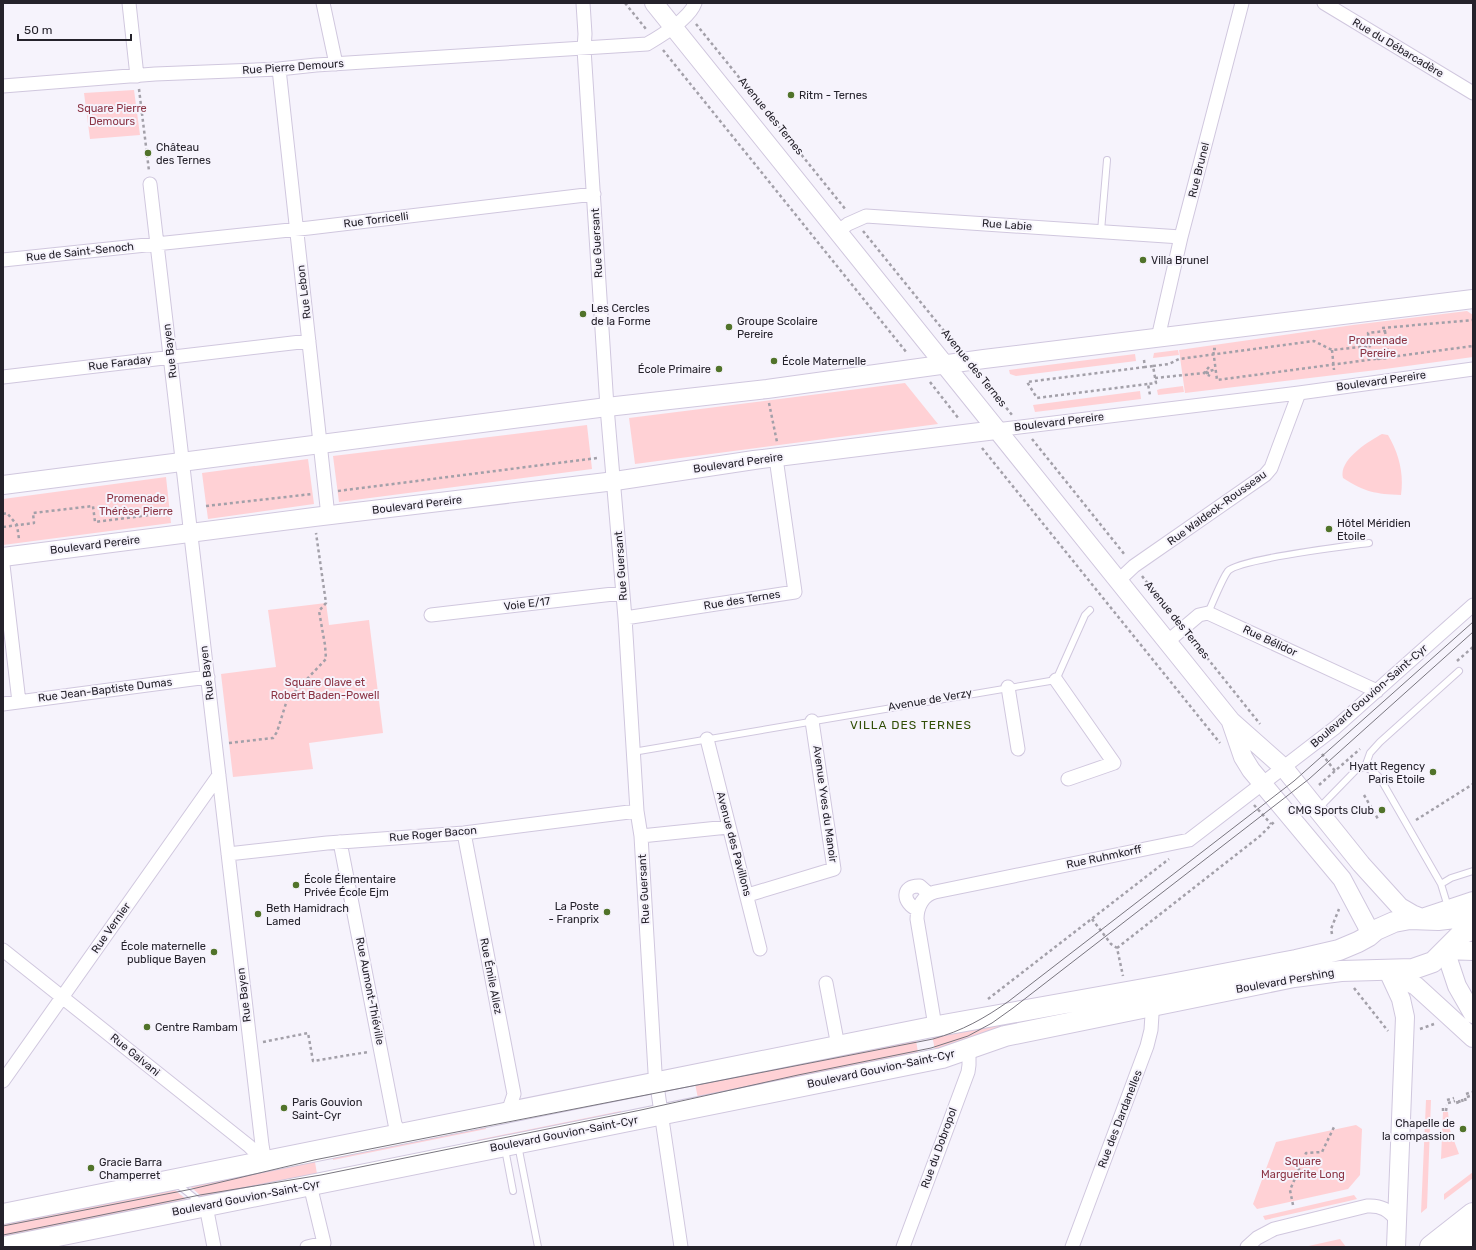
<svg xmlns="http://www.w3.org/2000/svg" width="1476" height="1250" viewBox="0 0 1476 1250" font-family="Rubik,sans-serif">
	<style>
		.green { fill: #ffd1d5 }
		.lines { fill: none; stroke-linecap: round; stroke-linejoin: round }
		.lane-casing { stroke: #d0c7de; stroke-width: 8 }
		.street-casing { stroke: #d0c7de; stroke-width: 15 }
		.secondary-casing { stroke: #d0c7de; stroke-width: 20 }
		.primary-casing { stroke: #d0c7de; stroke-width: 22 }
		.highway-casing { stroke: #d0c7de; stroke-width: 24 }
		.path { stroke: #a3a0a9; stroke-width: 2.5; stroke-dasharray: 3 3; stroke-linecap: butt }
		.lane { stroke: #fff; stroke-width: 6 }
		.street { stroke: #fff; stroke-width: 13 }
		.secondary { stroke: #fff; stroke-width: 18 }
		.primary { stroke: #fff; stroke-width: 20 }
		.highway { stroke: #fff; stroke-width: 22 }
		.tram { stroke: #79767f; stroke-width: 1 }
		.poi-dot { fill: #51732a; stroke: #f6f3fc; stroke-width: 1.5 }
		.labels { text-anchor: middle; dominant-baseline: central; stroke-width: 4; stroke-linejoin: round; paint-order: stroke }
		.street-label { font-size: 11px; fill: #25222b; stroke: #f6f3fc }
		.poi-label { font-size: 11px; fill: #25222b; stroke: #f6f3fc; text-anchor: start }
		.park-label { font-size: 11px; fill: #8b3444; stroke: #f6f3fc }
		.neighbourhood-label { font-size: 12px; letter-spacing: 1px; fill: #304d05; stroke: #f6f3fc }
	</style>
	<rect width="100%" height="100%" fill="#f6f3fc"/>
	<path class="green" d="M134 90 140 135 90 139 84 93Z
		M1467 311 1473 315V357L1385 369 1185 393 1179 350 1353 325Z
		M1178 350 1179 355 1153 358 1154 353Z
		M1135 354 1136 361 1016 376 1010 374 1009 370Z
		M905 383 938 424 635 464 629 418Z
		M1183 386 1184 392 1158 395 1157 390 1160 389Z
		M1140 391 1141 399 1035 412 1033 405Z
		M587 425 592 469 339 502 333 456Z
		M1382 434 1388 435C1399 454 1404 473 1401 495 1375 494 1365 492 1343 478 1338 460 1369 441 1382 434Z
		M308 459 314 504 208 519 202 473Z
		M166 477 171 523 3 545V499Z
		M326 603 329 625 369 620 383 733 309 743 313 769 233 777 221 674 276 667 268 610Z
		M1017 1015 1019 1026 936 1055 931 1030Z
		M915 1034 919 1059 699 1103 694 1079Z
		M1426 1100H1431L1427 1208 1421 1213Z
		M621 1111 623 1118 479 1148 477 1140Z
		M1443 1112H1448L1450 1130 1459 1154 1441 1159Z
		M485 1122 486 1129 333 1160 332 1152Z
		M1356 1125 1362 1129 1360 1175 1348 1189 1257 1209 1253 1204 1276 1142Z
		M314 1156 318 1180 208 1202 185 1182Z
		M1473 1172V1178L1444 1200V1194Z
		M169 1185 193 1205 3 1243V1218Z
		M1354 1195 1357 1199 1349 1201 1265 1220 1263 1216Z
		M1340 1239 1346 1247H1304Z"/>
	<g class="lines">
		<g class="lane-casing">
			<path id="lane" d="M1101 231 1107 160
				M1208 613C1213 602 1222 579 1228 571 1239 559 1347 546 1369 543
				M633 752 1056 680 1085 615 1090 610
				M1365 767 1370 753 1380 742 1459 671
				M1319 808 1356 770 1365 767 1374 772 1380 778 1441 884 1448 907
				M1441 884 1451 878 1473 871
				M518 1145 538 1247
				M505 1149 513 1191
				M177 1184 201 1203"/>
		</g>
		<g class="street-casing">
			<path id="street" d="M129 3 137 76
				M323 3 336 64
				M583 3 585 34 584 49 607 407 625 618 637 811 641 836 655 1072 681 1247
				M1324 3 1473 93
				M279 69 328 516
				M3 86 155 74 279 69 316 65 647 44C661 36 690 18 695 3
				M150 184 262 1145 265 1162
				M837 232 848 224 866 216 1181 237
				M3 260 309 228 594 194
				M1158 338 1181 237 1242 3
				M3 377 309 341
				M996 430 1299 393 1473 369
				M3 565 19 702
				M1118 581 1134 566 1265 475 1271 468 1299 393
				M431 615 622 593
				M625 618 795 592 776 458
				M1167 642 1199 615 1208 613 1377 691
				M1056 680 1114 763 1068 779
				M1008 687 1018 749
				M3 704 208 677
				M707 739 760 949
				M464 833 514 1094 509 1109 502 1114
				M641 836 728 827
				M340 842 395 1124 399 1131 407 1134
				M228 854 327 843 464 833 637 811
				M748 895 834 869 812 721
				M918 910C902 903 901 885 920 886L929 894
				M3 950 249 1146 265 1162
				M826 983 838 1046
				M935 1026 917 919C917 907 923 895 935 892L1189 840 1336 727 1473 605
				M3 1081 219 775
				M310 1185 324 1243
				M206 1206 214 1247
				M307 1247 324 1243
				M903 1247 968 1072 969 1065V1049
				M1072 1247 1147 1046 1151 1030 1153 999
				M1247 1247 1257 1238 1274 1229 1367 1206C1381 1205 1389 1210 1397 1221"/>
		</g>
		<g class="secondary-casing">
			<path id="secondary" d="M654 3 1231 721 1284 768 1361 864 1400 907 1412 914 1422 918 1473 901
				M3 485 607 407 767 389 984 359 1473 299
				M3 557 314 517 615 481 754 460 996 430
				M1231 722 1243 757 1251 770 1342 879 1367 926 1369 936
				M1473 951 1445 950 1457 986 1473 1014
				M1388 971 1401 999 1405 1017 1396 1247
				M1388 971 1416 986 1473 1038"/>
		</g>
		<g class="primary-casing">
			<path id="primary" d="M3 1214 927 1028 1166 985 1296 960 1339 950 1358 942 1369 936 1376 930 1394 922 1410 919 1438 920 1455 918 1473 913
				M3 1247 942 1058 1005 1036 1294 977 1341 971 1413 969 1433 962 1460 935 1473 929"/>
		</g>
		<g class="highway-casing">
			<path id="highway" d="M1431 1247 1473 1214
				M1461 1247 1473 1239"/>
		</g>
		<path class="path" d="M625 3 646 29
			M696 24 846 210
			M663 50 907 353
			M139 89 149 171
			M863 231 957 347
			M1382 328 1473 320
			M1385 331 1389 358 1378 359 1371 355 1368 333Z
			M1216 349H1213L1217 380 1473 346
			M1332 350 1334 370
			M1144 360 1145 367 1153 366 1156 383 1148 384 1150 395
			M1153 366 1169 364 1179 359 1314 341 1332 350 1370 346
			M1145 367 1027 382 1037 398 1148 384
			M1209 367 1204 373 1210 376
			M1209 373H1204L1216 369
			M980 375 1012 415
			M1155 378 1204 373
			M930 382 959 419
			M769 403 777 442
			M1032 439 1125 555
			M982 448 1220 743
			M338 491 597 458
			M206 506 312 494
			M3 514 7 513 17 525 19 539
			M3 527 34 523 33 513 93 506 95 522 174 512
			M1142 576 1175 618
			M1192 639 1260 724
			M1457 661 1473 647
			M229 743 273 738 277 732 287 700 326 659 325 645 319 611 326 603 316 533
			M1322 754 1335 771
			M1319 785 1360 749
			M1364 795 1378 819
			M1254 805 1271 824
			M1416 820 1473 784
			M1092 919 1111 944 1117 948 1123 976
			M1332 934 1331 929 1339 909
			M1117 948 1260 836 1275 821
			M1354 988 1388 1031
			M988 999 1169 859
			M1420 1029 1434 1024
			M263 1042 308 1033 313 1061 368 1052
			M1466 1094 1472 1092
			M1467 1097 1473 1095
			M1465 1098 1466 1103
			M1462 1099 1463 1103
			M1447 1100 1454 1098
			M1459 1100 1460 1104
			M1457 1101 1458 1105
			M1448 1103 1455 1101
			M1443 1111V1105
			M1446 1111 1447 1105
			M1293 1205 1290 1190 1306 1153 1322 1152 1335 1125"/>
		<use href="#lane" class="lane"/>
		<use href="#street" class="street"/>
		<use href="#secondary" class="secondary"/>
		<use href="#primary" class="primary"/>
		<use href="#highway" class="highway"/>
		<path class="tram" d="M3 1226 192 1189 314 1160 431 1137 933 1039C962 1031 985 1018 1009 1001L1294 781 1473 622
			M3 1235 200 1195 321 1175 641 1110 798 1075 931 1048 968 1036 992 1023 1013 1008 1309 779 1473 632"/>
	</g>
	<g class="poi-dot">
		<circle cx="791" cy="95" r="4"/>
		<circle cx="148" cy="153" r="4"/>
		<circle cx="1143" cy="260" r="4"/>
		<circle cx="583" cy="314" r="4"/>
		<circle cx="729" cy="327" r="4"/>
		<circle cx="774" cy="361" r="4"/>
		<circle cx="719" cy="369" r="4"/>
		<circle cx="1329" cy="529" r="4"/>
		<circle cx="1433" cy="772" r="4"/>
		<circle cx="1382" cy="810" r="4"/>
		<circle cx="296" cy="885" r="4"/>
		<circle cx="607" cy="912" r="4"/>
		<circle cx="258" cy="914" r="4"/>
		<circle cx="214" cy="952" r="4"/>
		<circle cx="147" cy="1027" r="4"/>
		<circle cx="284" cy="1108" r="4"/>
		<circle cx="1463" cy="1129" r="4"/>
		<circle cx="91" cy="1168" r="4"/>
	</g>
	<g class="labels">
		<g class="street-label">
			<text transform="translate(1398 48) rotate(31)">Rue du Débarcadère</text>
			<text transform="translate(293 67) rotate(-4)">Rue Pierre Demours</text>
			<text transform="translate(771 116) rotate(51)">Avenue des Ternes</text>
			<text transform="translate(1199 170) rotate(-76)">Rue Brunel</text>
			<text transform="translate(376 220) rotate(-7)">Rue Torricelli</text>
			<text transform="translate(1007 225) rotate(4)">Rue Labie</text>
			<text transform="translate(597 243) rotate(-93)">Rue Guersant</text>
			<text transform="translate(80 252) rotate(-6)">Rue de Saint-Senoch</text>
			<text transform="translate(304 292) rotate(-97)">Rue Lebon</text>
			<text transform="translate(170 351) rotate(-97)">Rue Bayen</text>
			<text transform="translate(120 363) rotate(-7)">Rue Faraday</text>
			<text transform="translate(974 368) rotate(51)">Avenue des Ternes</text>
			<text transform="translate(1381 381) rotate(-8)">Boulevard Pereire</text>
			<text transform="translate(1059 422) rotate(-7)">Boulevard Pereire</text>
			<text transform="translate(738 463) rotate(-8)">Boulevard Pereire</text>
			<text transform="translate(417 505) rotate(-7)">Boulevard Pereire</text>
			<text transform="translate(1217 508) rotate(-36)">Rue Waldeck-Rousseau</text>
			<text transform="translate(95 545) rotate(-7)">Boulevard Pereire</text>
			<text transform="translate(621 566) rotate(-94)">Rue Guersant</text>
			<text transform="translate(742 600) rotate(-9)">Rue des Ternes</text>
			<text transform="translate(527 604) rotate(-7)">Voie E/17</text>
			<text transform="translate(1177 620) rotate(51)">Avenue des Ternes</text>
			<text transform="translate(1270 641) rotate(25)">Rue Bélidor</text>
			<text transform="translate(207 673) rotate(-97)">Rue Bayen</text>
			<text transform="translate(105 690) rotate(-7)">Rue Jean-Baptiste Dumas</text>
			<text transform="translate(1369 696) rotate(-41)">Boulevard Gouvion-Saint-Cyr</text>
			<text transform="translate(930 700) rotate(-10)">Avenue de Verzy</text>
			<text transform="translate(825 804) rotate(82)">Avenue Yves du Manoir</text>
			<text transform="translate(433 834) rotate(-5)">Rue Roger Bacon</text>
			<text transform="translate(734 844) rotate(75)">Avenue des Pavillons</text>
			<text transform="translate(1104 857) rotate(-12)">Rue Ruhmkorff</text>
			<text transform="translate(644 889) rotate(-93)">Rue Guersant</text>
			<text transform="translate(111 928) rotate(-55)">Rue Vernier</text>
			<text transform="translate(491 976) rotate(79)">Rue Émile Allez</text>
			<text transform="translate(1285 981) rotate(-10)">Boulevard Pershing</text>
			<text transform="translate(370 991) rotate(79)">Rue Aumont-Thiéville</text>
			<text transform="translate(244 995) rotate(-97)">Rue Bayen</text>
			<text transform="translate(135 1055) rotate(39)">Rue Galvani</text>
			<text transform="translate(881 1069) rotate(-12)">Boulevard Gouvion-Saint-Cyr</text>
			<text transform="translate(1120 1119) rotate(-69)">Rue des Dardanelles</text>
			<text transform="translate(564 1134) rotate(-11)">Boulevard Gouvion-Saint-Cyr</text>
			<text transform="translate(939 1148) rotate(-70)">Rue du Dobropol</text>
			<text transform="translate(246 1198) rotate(-11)">Boulevard Gouvion-Saint-Cyr</text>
		</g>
		<g class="poi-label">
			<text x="799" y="95">Ritm - Ternes</text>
			<text x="156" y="147">Château<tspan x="156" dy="13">des Ternes</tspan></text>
			<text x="1151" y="260">Villa Brunel</text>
			<text x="591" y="308">Les Cercles<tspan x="591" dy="13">de la Forme</tspan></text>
			<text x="737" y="321">Groupe Scolaire<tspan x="737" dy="13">Pereire</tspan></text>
			<text x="782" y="361">École Maternelle</text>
			<text x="711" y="369" text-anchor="end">École Primaire</text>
			<text x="1337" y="523">Hôtel Méridien<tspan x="1337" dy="13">Etoile</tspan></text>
			<text x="1425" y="766" text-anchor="end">Hyatt Regency<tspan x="1425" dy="13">Paris Etoile</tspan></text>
			<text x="1374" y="810" text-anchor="end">CMG Sports Club</text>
			<text x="304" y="879">École Élementaire<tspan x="304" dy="13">Privée École Ejm</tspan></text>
			<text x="599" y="906" text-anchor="end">La Poste<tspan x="599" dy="13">- Franprix</tspan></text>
			<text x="266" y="908">Beth Hamidrach<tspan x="266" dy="13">Lamed</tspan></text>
			<text x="206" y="946" text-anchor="end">École maternelle<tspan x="206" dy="13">publique Bayen</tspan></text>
			<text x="155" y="1027">Centre Rambam</text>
			<text x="292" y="1102">Paris Gouvion<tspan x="292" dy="13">Saint-Cyr</tspan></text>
			<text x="1455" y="1123" text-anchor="end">Chapelle de<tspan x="1455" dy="13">la compassion</tspan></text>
			<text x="99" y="1162">Gracie Barra<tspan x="99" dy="13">Champerret</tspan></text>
		</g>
		<g class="park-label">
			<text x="112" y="108">Square Pierre<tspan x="112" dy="13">Demours</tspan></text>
			<text x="1378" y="340">Promenade<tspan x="1378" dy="13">Pereire</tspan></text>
			<text x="136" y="498">Promenade<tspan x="136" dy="13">Thérèse Pierre</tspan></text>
			<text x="325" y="682">Square Olave et<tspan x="325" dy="13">Robert Baden-Powell</tspan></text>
			<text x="1303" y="1161">Square<tspan x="1303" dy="13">Marguerite Long</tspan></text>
		</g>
		<g class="neighbourhood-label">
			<text x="911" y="725">VILLA DES TERNES</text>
		</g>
	</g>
	<rect width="1476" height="1250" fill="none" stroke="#25222b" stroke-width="8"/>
	<path d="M18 34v6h113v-6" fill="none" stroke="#25222b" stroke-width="2"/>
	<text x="24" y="34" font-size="12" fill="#25222b" stroke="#f6f3fc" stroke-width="3" paint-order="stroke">50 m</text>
</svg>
